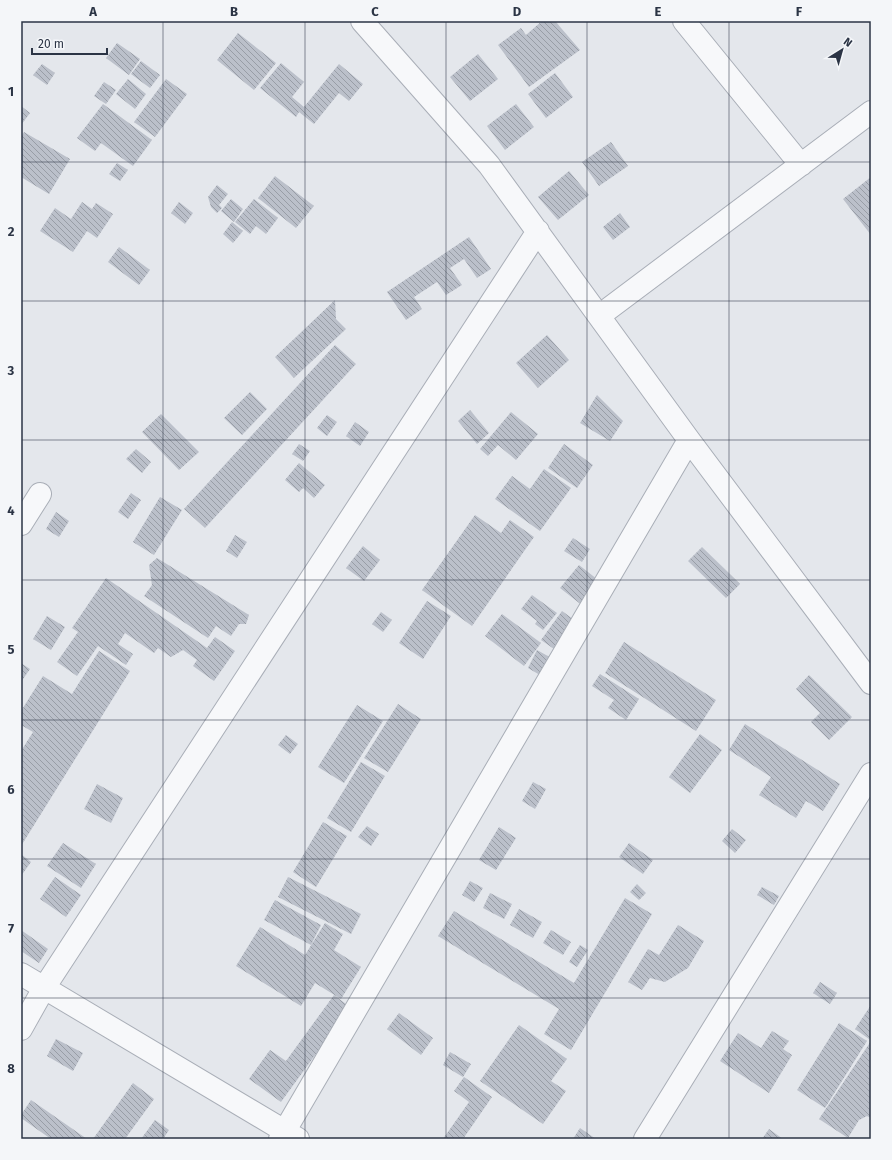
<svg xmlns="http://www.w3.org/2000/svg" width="892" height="1160" viewBox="0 0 892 1160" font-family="'Fira Sans',sans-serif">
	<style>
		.building { fill: url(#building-back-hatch) }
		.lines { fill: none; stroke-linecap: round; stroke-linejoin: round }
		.minor-casing { stroke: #a9aeb7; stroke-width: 24 }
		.minor { stroke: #f7f8fa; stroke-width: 22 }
		.grid { fill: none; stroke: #2b3445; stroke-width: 1; stroke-opacity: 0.55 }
		.neatline { fill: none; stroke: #2b3445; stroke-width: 1.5 }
		.grid-label { font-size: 13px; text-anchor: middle; font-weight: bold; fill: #2b3445 }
	</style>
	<defs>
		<pattern id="building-back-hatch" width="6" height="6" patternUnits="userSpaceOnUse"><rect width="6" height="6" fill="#bbc0ca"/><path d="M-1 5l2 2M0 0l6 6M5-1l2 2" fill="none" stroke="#989da6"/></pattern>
	</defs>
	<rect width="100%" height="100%" fill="#e4e7ec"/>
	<path class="building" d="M542 21H555L580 50 529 87 498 45 521 28 526 35Z
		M238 33 276 63 254 90 217 60Z
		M117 43 140 59 129 75 106 58Z
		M478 54 498 79 470 101 450 77Z
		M141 61 160 75 150 88 131 74Z
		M281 63 304 82 292 97 304 107 339 64 363 84 349 101 339 93 314 124 299 112 296 117 260 88Z
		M42 64 55 73 47 85 33 75Z
		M555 73 573 97 546 118 528 94Z
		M128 79 146 94 135 109 116 94Z
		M166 79 187 94 155 137 134 122Z
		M104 82 116 90 106 104 94 96Z
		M103 104 152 140 133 166 101 143 95 151 77 138Z
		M516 104 534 127 505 150 487 126Z
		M21 106 30 113 21 125Z
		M24 132 70 159 49 194 21 177V137Z
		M611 142 628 166 599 186 582 162Z
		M117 163 128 170 120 181 109 174Z
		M569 171 589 195 558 220 538 197Z
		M275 176 314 206 296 228 258 198Z
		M871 177V235L843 199Z
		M217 185 228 194 219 205 222 208 217 213 211 207 208 197Z
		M231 199 243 209 234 222 221 211Z
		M254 199 278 218 266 234 256 226 250 234 235 222Z
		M82 202 92 209 96 203 113 214 97 238 87 231 73 252 40 231 55 208 71 219Z
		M179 202 193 213 185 224 171 213Z
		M620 213 630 227 613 240 603 227Z
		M232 222 243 231 233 243 223 234Z
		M469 237 491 269 477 278 464 259 450 268 462 285 446 295 437 282 414 297 422 309 406 320 387 292Z
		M119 247 150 270 139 285 108 262Z
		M335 300 336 319 346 329 294 378 275 357Z
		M547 335 569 360 538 388 516 363Z
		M335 345 356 364 205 528 184 509Z
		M250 392 267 409 242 435 224 418Z
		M597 395 623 421 610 441 580 423Z
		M470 410 489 433 477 444 458 421Z
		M511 412 538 434 516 460 498 445 488 456 480 449Z
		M161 414 199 452 179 470 142 432Z
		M327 415 337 422 327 436 317 428Z
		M355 422 369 432 360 446 346 436Z
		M299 444 310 451 303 461 292 454Z
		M564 444 593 465 577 488 548 468Z
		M136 449 151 462 142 473 126 459Z
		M299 463 325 485 314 498 303 488 299 492 285 480Z
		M544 469 571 488 540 531 495 499 512 476 530 489Z
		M131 493 141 500 128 519 118 512Z
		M160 497 182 510 154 555 133 542Z
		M56 512 69 521 59 537 46 529Z
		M475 515 501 533 510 520 534 537 472 626 422 590Z
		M235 535 247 542 237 558 226 551Z
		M573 538 590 549 582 562 564 551Z
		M363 546 380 560 364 581 346 568Z
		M702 547 740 584 726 598 688 561Z
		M157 558 249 615 246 624H239L231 636 216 626 208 638 144 596 152 585 149 565Z
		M579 565 602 583 583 606 560 588Z
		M106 578 207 648 215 637 235 651 214 681 193 666 197 660 183 650 171 657 158 648 154 653 125 633 118 644 133 654 126 665 98 646 77 676 57 662 78 632 72 628Z
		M532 595 557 613 543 630 535 624 537 621 521 609Z
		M427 601 451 616 423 659 399 643Z
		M562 611 577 622 557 651 541 640Z
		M381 612 392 620 383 632 372 624Z
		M502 614 541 643 524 666 485 636Z
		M47 616 65 627 51 650 33 639Z
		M624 642 716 700 696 731 605 673Z
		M537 650 555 660 545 678 528 668Z
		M99 651 130 671 21 846V751L33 732 21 725V711L43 676 72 694Z
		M21 663 30 669 21 682Z
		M600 674 639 699 626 720 608 708 614 700 592 686Z
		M809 675 852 717 829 740 811 722 820 713 796 689Z
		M398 704 421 719 388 772 364 758Z
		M357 705 383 721 344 783 318 767Z
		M745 724 840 784 823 811 806 801 796 818 759 795 771 777 729 750Z
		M700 734 722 750 690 793 669 777Z
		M286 735 298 744 290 754 278 745Z
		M361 762 385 776 351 832 327 818Z
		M533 782 546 789 535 809 522 801Z
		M97 784 123 798 111 823 84 809Z
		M323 822 347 836 316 887 293 872Z
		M367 826 379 834 371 846 358 837Z
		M499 827 516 838 496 870 479 860Z
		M732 829 746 840 735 853 722 841Z
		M63 843 96 864 81 888 47 866Z
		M629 843 653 860 643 874 619 857Z
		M21 854 31 862 21 876Z
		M55 877 81 895 66 917 40 899Z
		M288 877 361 914 351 934 278 897Z
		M470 881 483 888 474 902 462 895Z
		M637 884 646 893 639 900 630 892Z
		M762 887 779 896 774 905 757 895Z
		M490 893 512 904 504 919 483 908Z
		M625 898 652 914 571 1050 544 1034 559 1009 438 936 454 911 574 983Z
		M275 900 321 925 311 945 264 920Z
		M519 909 542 922 533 938 510 925Z
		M325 923 343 934 334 950 361 967 341 999 315 983 301 1006 236 966 260 927 305 955Z
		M678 925 704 941 688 968 665 982 650 978 642 990 628 982 648 949 659 955Z
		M21 930 48 949 39 963 21 951Z
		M551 930 571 942 563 955 543 943Z
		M580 945 588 950 577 967 569 962Z
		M820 982 837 993 830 1004 813 993Z
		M334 995 350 1007 281 1102 249 1079 270 1050 286 1061Z
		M871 1005V1036L869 1039 855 1029Z
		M399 1013 433 1038 421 1055 387 1029Z
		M839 1023 867 1041 825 1108 797 1090Z
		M519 1025 567 1059 551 1081 566 1091 543 1124 480 1081Z
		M772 1031 789 1041 783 1049 792 1055 769 1093 720 1061 738 1033 761 1048Z
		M56 1039 83 1053 73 1071 47 1056Z
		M871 1041V1118L867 1116 859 1120 848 1138 819 1119Z
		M450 1052 471 1064 463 1077 443 1065Z
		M464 1077 492 1097 463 1139H443L469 1102 454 1091Z
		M133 1083 154 1099 125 1139H93Z
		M31 1100 87 1139H51L21 1118V1115Z
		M155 1120 169 1130 163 1139H141Z
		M580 1128 596 1139H573Z
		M769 1129 783 1139H762Z"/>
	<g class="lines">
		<g class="minor-casing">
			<path id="minor" d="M362 21 489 165 689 440 871 683
				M684 21 801 165
				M599 316 871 112
				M21 524 40 494
				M21 974 298 1139
				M21 1029 44 988 538 231
				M280 1139 689 440
				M645 1139 871 774"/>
		</g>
		<use href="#minor" class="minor"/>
	</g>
	<path class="grid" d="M163 21V1139M305 21V1139M446 21V1139M587 21V1139M729 21V1139M21 162H871M21 301H871M21 440H871M21 580H871M21 720H871M21 859H871M21 998H871"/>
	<rect width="892" height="1160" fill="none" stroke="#f4f6f9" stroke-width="44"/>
	<g transform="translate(842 50) rotate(37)" stroke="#f4f6f9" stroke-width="3" paint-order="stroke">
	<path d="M0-3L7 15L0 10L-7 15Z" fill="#2b3445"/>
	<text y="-6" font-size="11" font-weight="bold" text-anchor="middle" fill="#2b3445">N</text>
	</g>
	<path d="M32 48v6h75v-6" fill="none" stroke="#2b3445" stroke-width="2"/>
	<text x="38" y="48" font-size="12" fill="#2b3445" stroke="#f4f6f9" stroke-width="3" paint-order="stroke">20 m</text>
	<rect x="22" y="22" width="848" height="1116" class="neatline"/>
	<g class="grid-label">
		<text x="93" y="16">A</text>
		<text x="234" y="16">B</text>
		<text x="375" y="16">C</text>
		<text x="517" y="16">D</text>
		<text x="658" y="16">E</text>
		<text x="799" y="16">F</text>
		<text x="11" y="96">1</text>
		<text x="11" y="236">2</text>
		<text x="11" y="375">3</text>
		<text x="11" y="515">4</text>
		<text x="11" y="654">5</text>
		<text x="11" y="794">6</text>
		<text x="11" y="933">7</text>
		<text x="11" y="1073">8</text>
	</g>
</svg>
